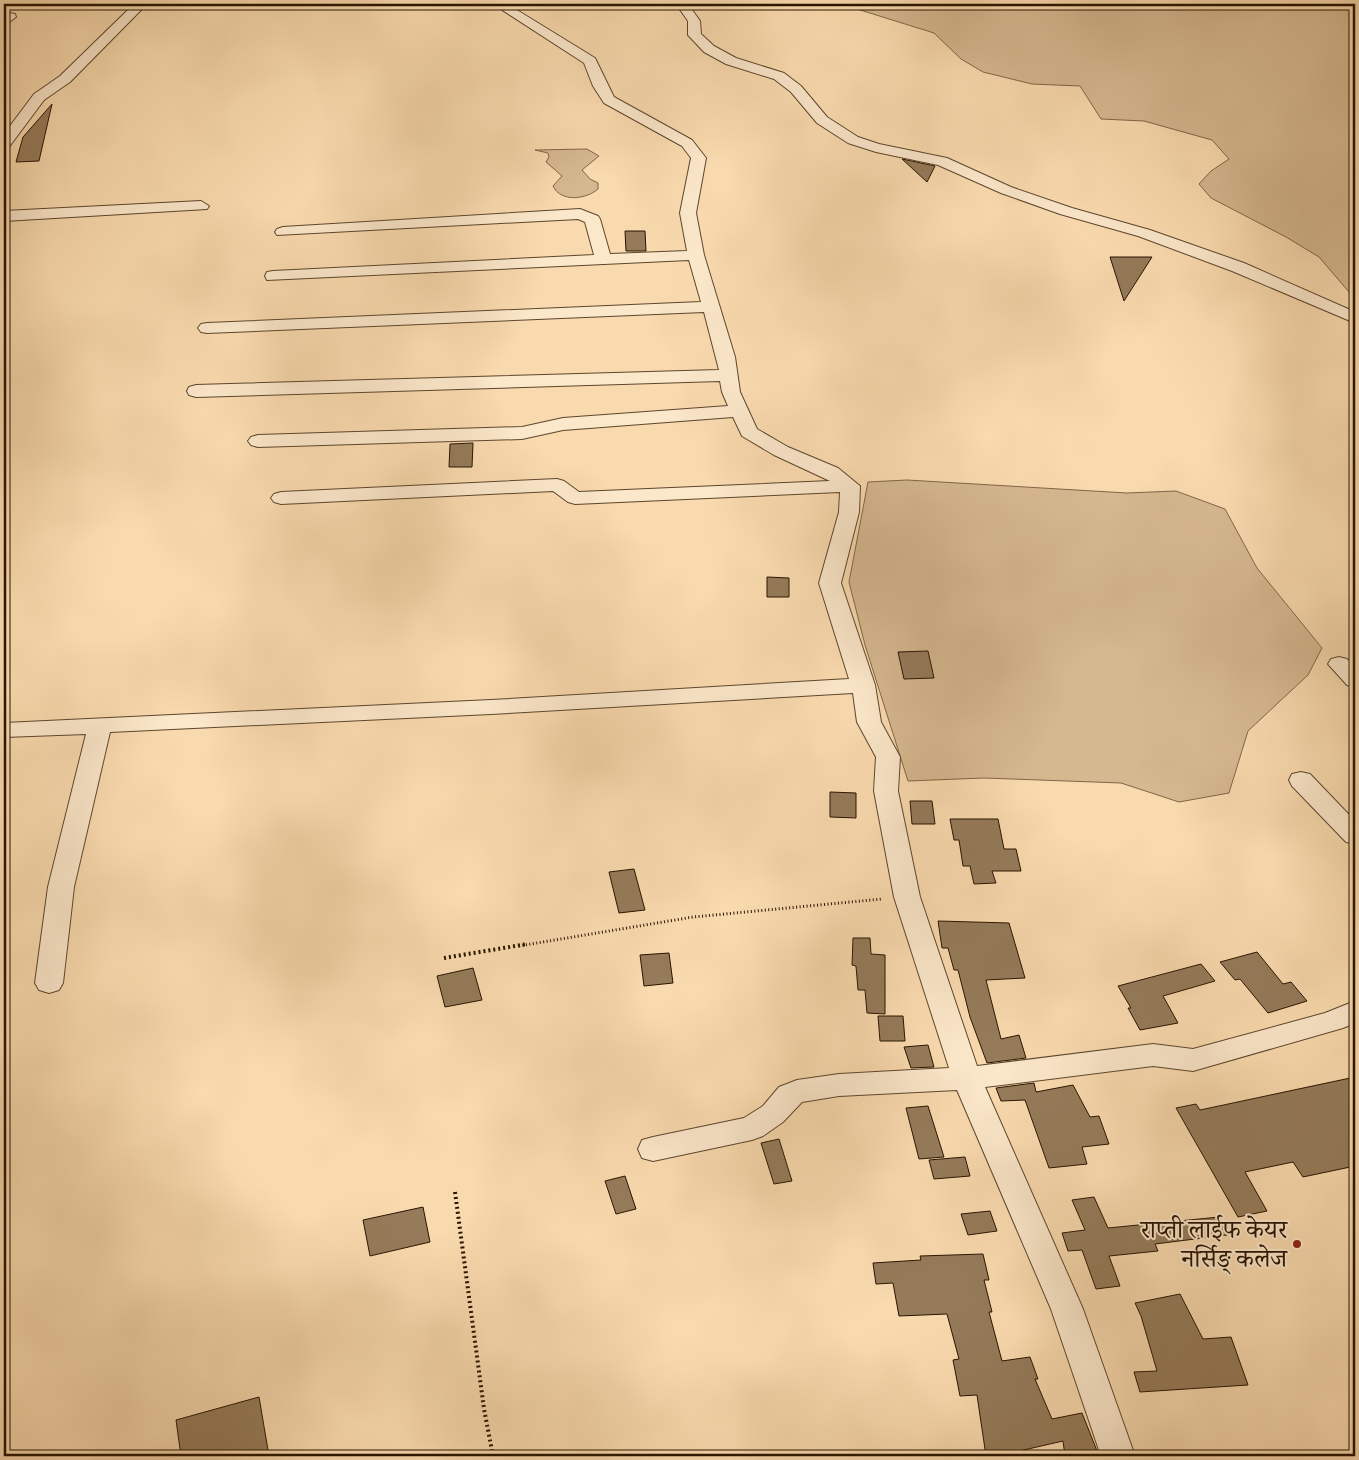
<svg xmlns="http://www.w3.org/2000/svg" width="1359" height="1460" viewBox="0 0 1359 1460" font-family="'IM FELL Double Pica','Noto Serif Devanagari',serif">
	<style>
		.green { fill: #d6b890; stroke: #806648 }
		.building { fill: #957b5a; stroke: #291400 }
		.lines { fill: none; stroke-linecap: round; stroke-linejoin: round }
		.minor-casing { stroke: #5d462c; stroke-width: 2 }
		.path-far1 { stroke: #291400; stroke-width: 3; stroke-dasharray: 1 2.5; stroke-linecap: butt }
		.path { stroke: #291400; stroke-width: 4; stroke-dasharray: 2 3; stroke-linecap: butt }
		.minor { fill: #fbe7ca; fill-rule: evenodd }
		.poi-dot { fill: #8f2418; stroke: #fbe7ca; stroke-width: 2 }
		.labels { text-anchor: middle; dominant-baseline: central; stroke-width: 4; stroke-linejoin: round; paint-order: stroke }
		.near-poi-label { font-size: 25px; fill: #291400; stroke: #fbe7ca; text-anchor: end }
	</style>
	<rect width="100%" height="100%" fill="#f9daae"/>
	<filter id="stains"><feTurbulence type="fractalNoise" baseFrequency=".004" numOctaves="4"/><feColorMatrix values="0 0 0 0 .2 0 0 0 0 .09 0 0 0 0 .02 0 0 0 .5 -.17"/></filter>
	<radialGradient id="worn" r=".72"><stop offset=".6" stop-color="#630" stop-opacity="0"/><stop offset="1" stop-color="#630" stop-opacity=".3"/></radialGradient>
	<path class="green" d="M841 4H1355V299L1319 257 1286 237 1211 198 1199 184 1211 171 1229 159 1212 140 1144 121 1101 119 1080 86 1032 84 983 72 961 59 934 33Z
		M587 149 599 156 582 170 590 179 598 183V189C587 199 561 203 553 186L562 176 546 162 549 157 548 153 535 150Z
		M907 480 1127 493 1176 491 1225 509 1257 568 1322 648 1308 675 1248 731 1229 793 1179 802 1121 783 984 778 908 781 865 645 849 582 868 482Z"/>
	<path class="building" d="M52 104 39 161 16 162 23 137Z
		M902 159 935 166 927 182Z
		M625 231H645L646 251H626Z
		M1110 257H1152L1124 301Z
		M473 443 472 467H449L450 444Z
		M767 577 789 578V597H767Z
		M928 651 934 678 904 679 898 652Z
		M830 792 856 793V818L830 817Z
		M910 801H932L935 824H912Z
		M950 819H998L1004 849H1016L1021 871H992L996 883 974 884 970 866H963L959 840H954Z
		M634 869 645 910 619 913 609 872Z
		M938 921 1009 923 1025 978 986 980 1001 1039 1019 1035 1026 1058 987 1063 970 1017 958 970H954L948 948H942Z
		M853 938H870L871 954 885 955V1014L867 1013 865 990H858L856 966 852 965Z
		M1257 952 1283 984 1291 982 1307 1001 1268 1013 1240 979 1235 980 1220 962Z
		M669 953 673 983 644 986 640 955Z
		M1201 964 1215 981 1163 996 1178 1023 1140 1030 1128 1008H1131L1118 986Z
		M473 968 482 1000 445 1007 437 976Z
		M878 1016H903L905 1041H880Z
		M928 1045 934 1067 911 1068 904 1047Z
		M1355 1077V1166L1303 1177 1293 1162 1245 1172 1267 1211 1238 1217 1176 1108 1196 1104 1200 1110Z
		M1034 1083 1036 1092 1073 1085 1090 1117 1099 1116 1109 1144 1082 1147 1087 1164 1049 1168 1025 1100 1001 1101 996 1088Z
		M928 1106 944 1157 919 1159 906 1108Z
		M779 1139 792 1181 774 1184 761 1143Z
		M965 1157 970 1176 934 1179 929 1160Z
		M625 1176 636 1209 616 1214 605 1181Z
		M1094 1197 1108 1228 1219 1217 1227 1235 1155 1244 1158 1251 1109 1256 1120 1286 1096 1289 1082 1250 1068 1251 1062 1233 1085 1230 1072 1200Z
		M423 1207 430 1242 370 1256 363 1220Z
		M990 1211 997 1231 968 1235 961 1214Z
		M983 1254 989 1280H984L992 1312H989L1002 1361 1030 1357 1038 1379H1035L1052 1419 1082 1413 1099 1456H1065L1063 1441 1015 1452 1016 1456H986L977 1395 960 1396 953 1360 959 1359 947 1314 899 1316 893 1283 876 1284 873 1263 921 1260 920 1256Z
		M1180 1294 1203 1339 1231 1337 1248 1385 1140 1392 1134 1372 1157 1371 1141 1316 1135 1303Z
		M259 1397 269 1456H181L176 1420Z"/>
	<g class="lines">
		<g class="minor-casing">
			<path id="minor" d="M134 4H147L70 82 44 100 9 147 4 148V134L34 94 60 76Z
				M493 4H507L595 58 614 97 692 140 706 158 696 213 704 255 735 357 740 392 757 429 788 447 838 468 860 486 859 512 841 583 875 685 881 722 900 757 898 791 920 897 977 1066 1153 1044 1193 1049 1325 1013 1355 1001V1023L1343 1028 1193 1071 1153 1066 985 1087 1083 1309 1135 1456H1101L1051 1309 957 1090 839 1096 802 1102 783 1122 763 1136 752 1140 653 1161 642 1158 638 1149 642 1140 653 1137 744 1118 763 1106 779 1087 797 1080 839 1074 949 1068 894 897 874 791 876 757 857 722 853 693 491 714 110 732 74 887 63 983 59 990 49 993 39 990 35 983 48 887 86 734 4 737V723L491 700 849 679 819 583 839 512 840 492 575 504 568 502 553 491 281 504 274 502 271 498 274 494 281 492 557 479 564 481 579 492 830 481 774 455 742 436 733 417 563 430 522 439 258 447 251 445 248 441 251 437 258 435 522 427 563 418 728 406 722 392 720 381 196 397 189 395 187 391 189 387 196 385 719 370 704 312 207 333 201 332 198 328 201 324 207 323 701 302 689 260 267 280 265 276 267 272 273 271 594 255 585 222 578 219 277 235 275 232 277 229 283 227 580 209 598 216 600 219 610 254 687 251 680 213 691 158 682 146 604 103 593 86 584 63Z
				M676 4H688L700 21 701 34 714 46 736 58 784 73 801 86 827 117 858 137 879 144 947 158 1011 187 1072 208 1150 230 1244 263 1355 312V323L1232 271 1138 236 1060 214 1001 193 938 165 876 152 848 143 817 123 791 92 774 79 726 64 704 52 688 35V21Z
				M4 12 15 14 16 17 4 26Z
				M201 201 209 206 207 209 4 221V211Z
				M1339 657 1347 659 1355 667V687L1347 685 1328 664 1331 659Z
				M1301 772 1310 774 1355 821V844L1346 842 1292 786 1289 780 1292 774Z"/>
		</g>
		<path class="path-far1" d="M519 946 693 917 882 899"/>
		<path class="path" d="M444 958 527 944
			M455 1192 484 1409 493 1456"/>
		<use href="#minor" class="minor"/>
	</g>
	<circle class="poi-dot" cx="1297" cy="1244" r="5"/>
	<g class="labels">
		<g class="near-poi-label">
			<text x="1287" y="1230">राप्ती लाईफ केयर<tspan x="1287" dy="29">नर्सिङ् कलेज</tspan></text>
		</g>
	</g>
	<rect width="1359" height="1460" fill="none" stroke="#f9daae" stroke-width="20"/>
	<rect x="5" y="5" width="1349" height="1450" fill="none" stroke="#291400" stroke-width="2.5"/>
	<rect x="10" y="10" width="1339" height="1440" fill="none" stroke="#291400"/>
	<rect width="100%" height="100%" filter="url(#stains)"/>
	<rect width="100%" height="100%" fill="url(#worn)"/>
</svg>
